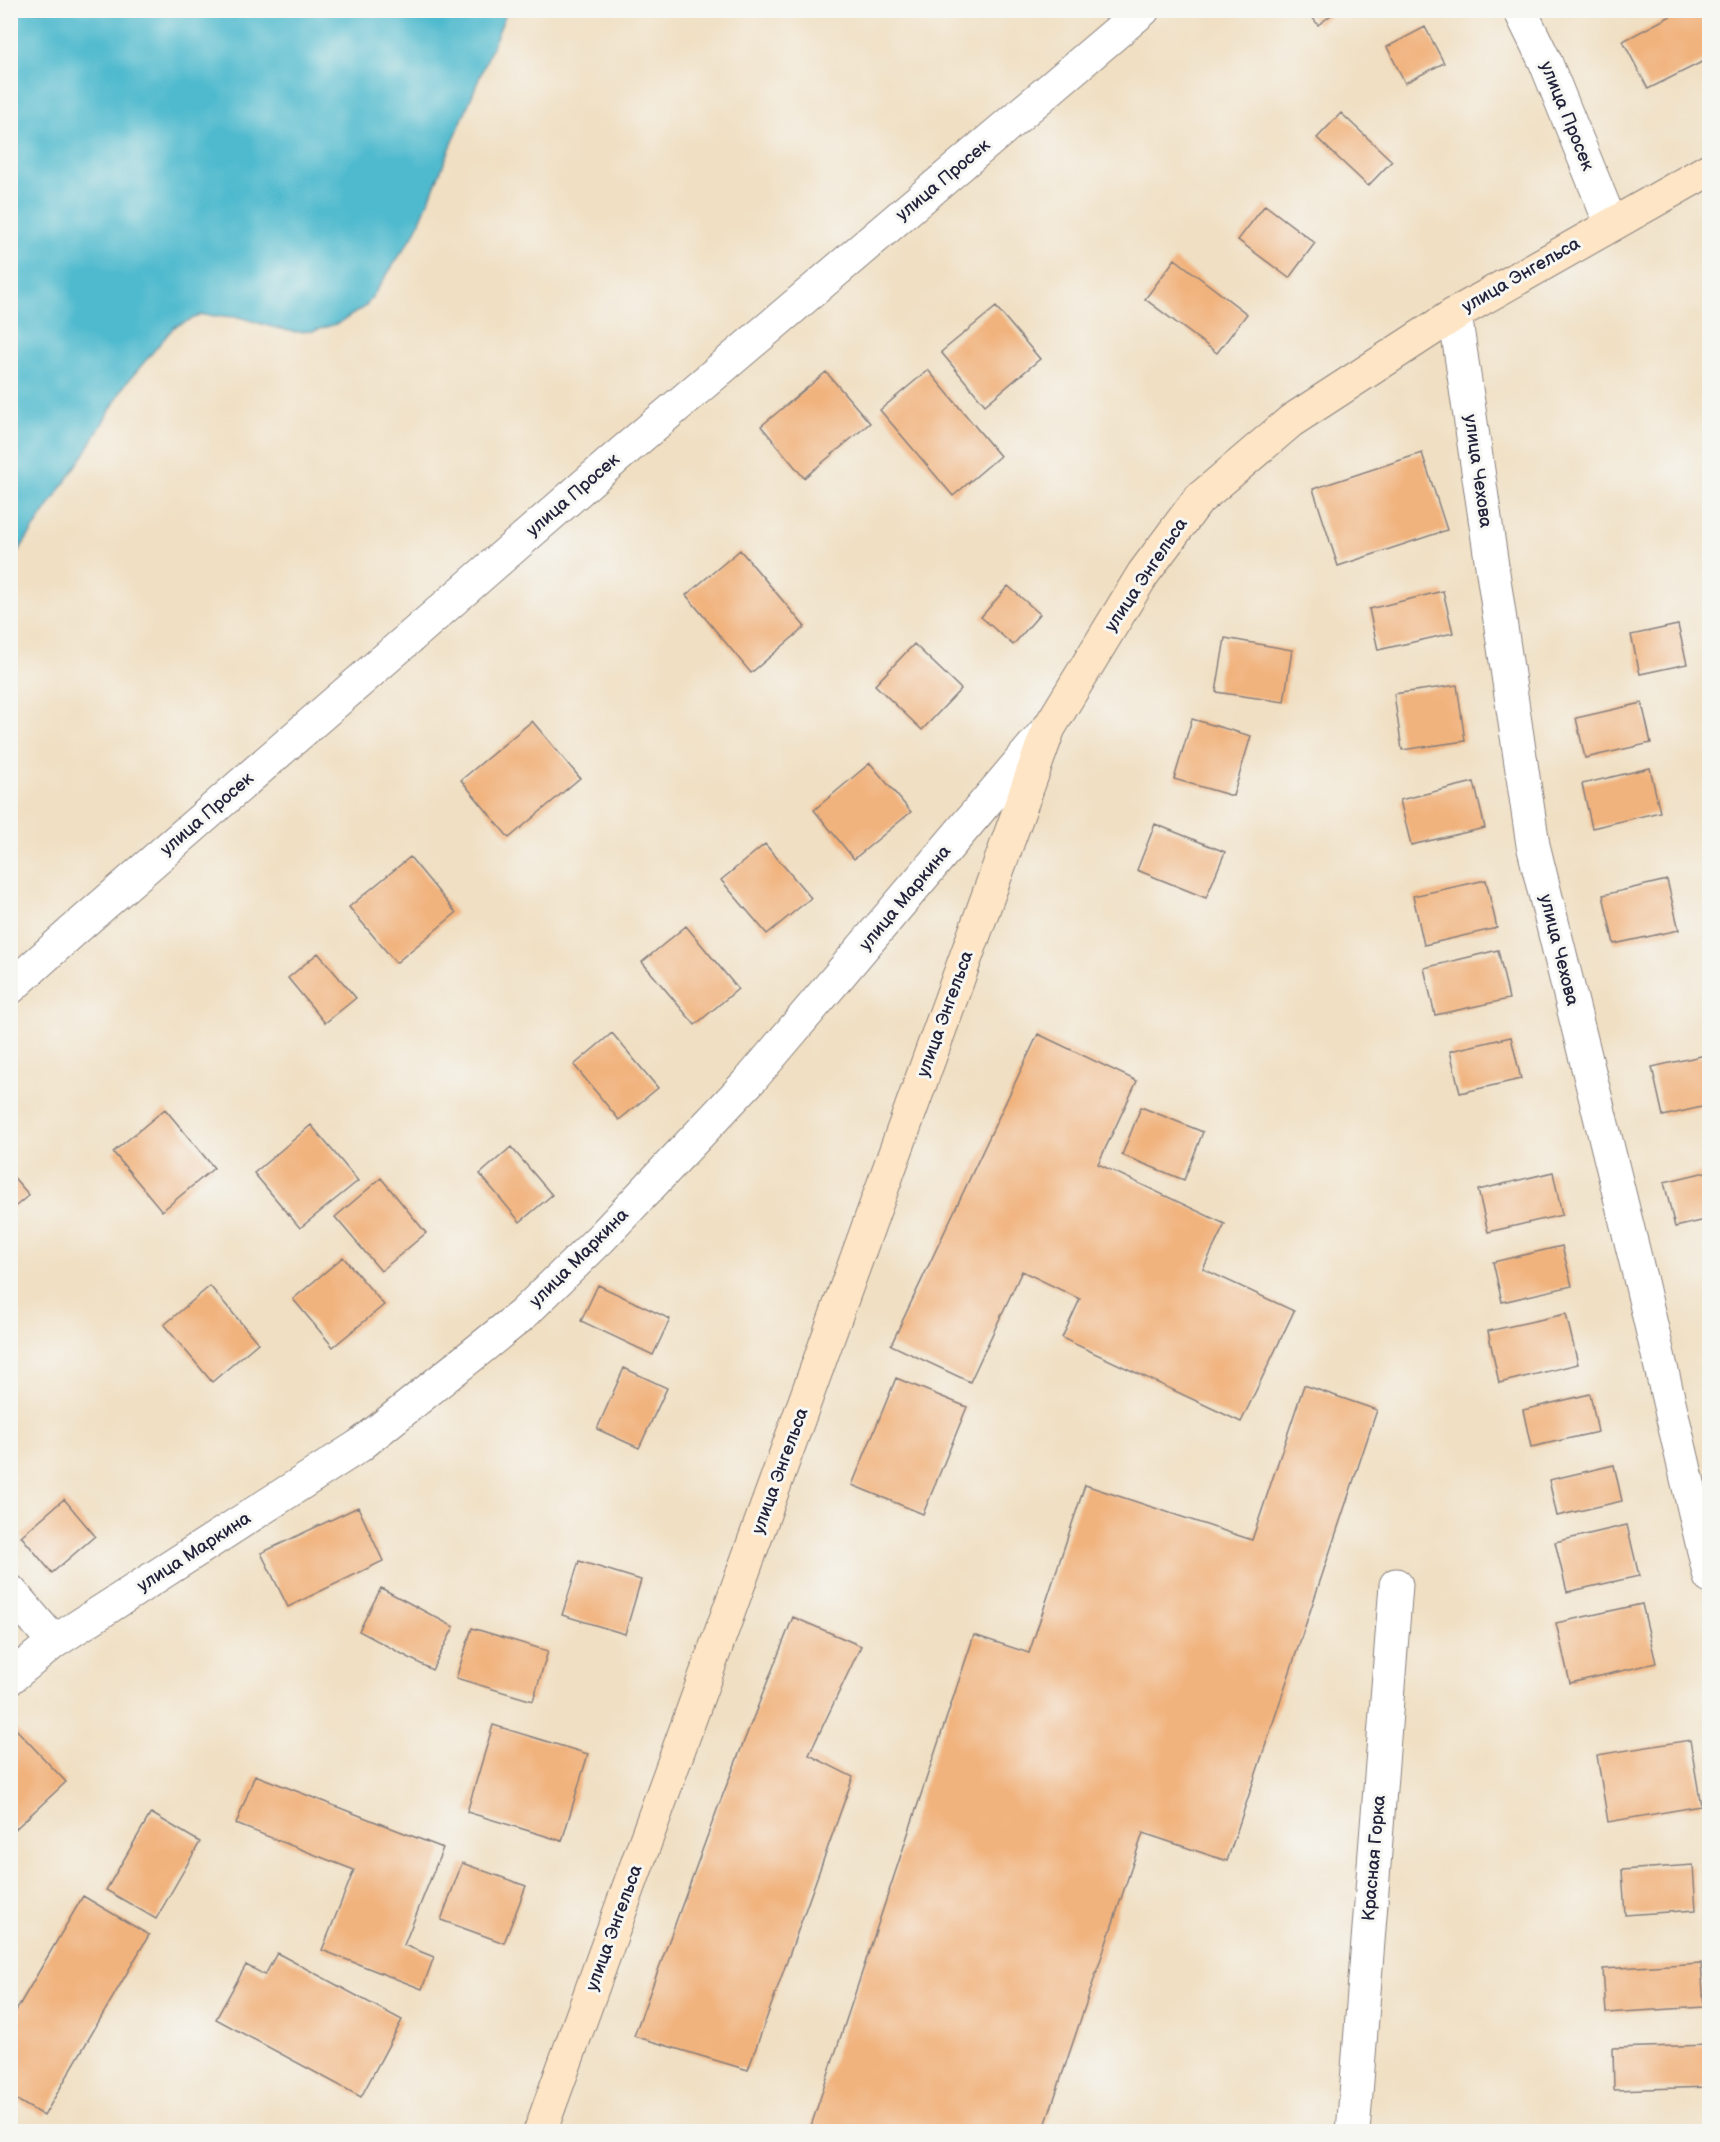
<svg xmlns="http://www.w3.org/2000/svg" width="1720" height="2142" viewBox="0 0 1720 2142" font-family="'Balsamiq Sans',sans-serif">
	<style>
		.water { fill: #50bace; stroke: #396e84; stroke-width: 1.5 }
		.building { fill: #f1b37e }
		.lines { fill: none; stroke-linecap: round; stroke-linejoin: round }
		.street-casing { stroke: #89807e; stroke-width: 35 }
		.secondary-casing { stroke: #89807e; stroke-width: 35 }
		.street { stroke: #fff; stroke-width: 33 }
		.secondary { stroke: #fde5c5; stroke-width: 33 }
		.labels { text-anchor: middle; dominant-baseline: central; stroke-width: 6; stroke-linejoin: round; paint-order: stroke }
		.street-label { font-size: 18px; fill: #22223b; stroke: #f6f6f2 }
	</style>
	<rect width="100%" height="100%" fill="#f6f6f2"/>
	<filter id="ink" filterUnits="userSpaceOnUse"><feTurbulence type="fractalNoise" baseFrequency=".0167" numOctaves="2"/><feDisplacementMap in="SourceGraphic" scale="12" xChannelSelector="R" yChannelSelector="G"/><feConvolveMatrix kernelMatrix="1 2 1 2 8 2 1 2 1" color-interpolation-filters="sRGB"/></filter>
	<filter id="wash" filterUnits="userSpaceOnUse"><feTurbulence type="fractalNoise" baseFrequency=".008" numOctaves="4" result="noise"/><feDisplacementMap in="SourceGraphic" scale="24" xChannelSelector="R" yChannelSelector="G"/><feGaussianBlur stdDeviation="1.35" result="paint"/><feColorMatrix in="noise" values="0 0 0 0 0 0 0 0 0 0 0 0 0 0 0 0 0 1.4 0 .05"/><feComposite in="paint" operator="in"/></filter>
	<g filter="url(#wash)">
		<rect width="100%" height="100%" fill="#f0dfc2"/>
		<path class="water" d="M11 10 507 11 416 231 366 306 339 323 313 331 294 332 272 327 239 317 201 315 174 327 124 386 85 453 11 562Z"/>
		<g id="blocks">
			<path class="building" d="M1307 10H1338L1318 25Z
				M1682 10H1710V58L1648 89 1623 41Z
				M1425 27 1444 63 1405 83 1387 47Z
				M1341 113 1392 161 1368 186 1317 138Z
				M1265 205 1315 243 1289 278 1238 240Z
				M1175 259 1247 314 1217 353 1145 299Z
				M996 307 1040 359 985 405 941 352Z
				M928 370 1000 456 953 496 880 410Z
				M826 372 870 423 804 478 761 426Z
				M1422 453 1447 530 1338 566 1313 489Z
				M740 550 805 627 751 673 686 595Z
				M1008 586 1040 614 1013 645 981 617Z
				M1443 591 1453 633 1378 650 1369 609Z
				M1678 625 1687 664 1640 674 1631 635Z
				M1225 638 1292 650 1284 702 1216 692Z
				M914 644 961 689 922 730 875 685Z
				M1457 685 1465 741 1402 750 1394 694Z
				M1642 703 1651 743 1585 758 1576 718Z
				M1192 719 1251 736 1233 796 1174 779Z
				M532 721 580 778 509 838 461 780Z
				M870 763 911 812 854 859 814 810Z
				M1650 768 1660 812 1592 828 1582 784Z
				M1474 782 1485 828 1411 845 1400 800Z
				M1155 824 1225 852 1206 898 1137 870Z
				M765 844 811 898 767 934 721 880Z
				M410 857 456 913 396 963 349 907Z
				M1486 880 1497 928 1424 945 1413 896Z
				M1667 880 1679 930 1614 944 1603 895Z
				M686 926 738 989 695 1025 642 962Z
				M1498 950 1509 999 1435 1015 1424 968Z
				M318 953 356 998 325 1023 288 978Z
				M612 1033 658 1088 619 1120 574 1065Z
				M1038 1034 1137 1081 1098 1164 1225 1224 1203 1269 1294 1311 1241 1422 1062 1338 1080 1299 1022 1271 970 1382 891 1345Z
				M1511 1037 1521 1079 1460 1093 1450 1051Z
				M1710 1054V1105L1663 1116 1652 1067Z
				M1141 1107 1203 1132 1184 1180 1122 1155Z
				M165 1109 214 1168 162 1211 113 1152Z
				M311 1125 358 1181 300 1228 254 1173Z
				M511 1147 552 1195 520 1222 480 1174Z
				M1710 1171V1219L1675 1227 1664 1182Z
				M1553 1172 1562 1215 1488 1232 1478 1190Z
				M10 1173 29 1195 10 1211Z
				M381 1178 426 1233 381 1271 335 1217Z
				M1562 1246 1572 1286 1502 1302 1493 1262Z
				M343 1257 384 1305 333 1347 293 1299Z
				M598 1285 670 1319 653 1355 581 1321Z
				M210 1286 258 1343 212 1382 164 1325Z
				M1566 1314 1578 1364 1499 1383 1488 1331Z
				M1710 1365V1386H1709L1704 1366Z
				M624 1368 667 1388 639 1448 597 1429Z
				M896 1378 967 1407 923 1514 852 1485Z
				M1304 1385 1377 1410 1227 1861 1143 1833 1043 2132H809L974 1635 1029 1653 1085 1485 1252 1540Z
				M1590 1394 1598 1432 1531 1447 1523 1410Z
				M1614 1465 1622 1501 1557 1516 1549 1480Z
				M64 1499 95 1536 52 1573 21 1536Z
				M358 1507 383 1561 288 1607 261 1553Z
				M1627 1525 1639 1576 1567 1592 1555 1542Z
				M579 1561 641 1580 625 1634 562 1615Z
				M381 1588 454 1627 432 1670 359 1631Z
				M1642 1604 1656 1663 1570 1683 1556 1623Z
				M793 1617 861 1646 809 1755 853 1777 748 2070 634 2036 718 1807Z
				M472 1628 548 1651 533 1701 456 1678Z
				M493 1725 588 1754 562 1841 467 1812Z
				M14 1727 66 1782 10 1834V1731Z
				M1690 1740 1701 1806 1608 1822 1597 1755Z
				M255 1775 443 1848 404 1945 434 1957 422 1989 322 1950 354 1870 236 1824Z
				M151 1813 200 1842 156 1919 106 1890Z
				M462 1863 526 1886 504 1943 441 1920Z
				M1693 1865 1696 1910 1625 1915 1622 1870Z
				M83 1896 149 1935 44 2116 10 2096V2021Z
				M277 1953 402 2020 361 2097 216 2019 246 1965 265 1975Z
				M1701 1963 1704 2007 1606 2013 1603 1969Z
				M1710 2045V2087L1614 2090 1613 2048Z"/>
		</g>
	</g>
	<g filter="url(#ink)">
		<use href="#blocks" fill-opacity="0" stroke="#89807e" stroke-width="1.5"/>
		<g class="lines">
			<g class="street-casing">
				<path id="street" d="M1520 10 1545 61 1611 224
					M1455 314 1533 845 1641 1282 1710 1577
					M10 988 72 932 617 457 1143 10
					M10 1591 54 1642
					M10 1678 54 1642 359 1446 522 1315 601 1238 753 1077 1046 731
					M1353 2132 1396 1585"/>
			</g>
			<g class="secondary-casing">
				<path id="secondary" d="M540 2132 1049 728 1143 574 1198 500 1291 421 1455 314 1710 169"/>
			</g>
			<use href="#street" class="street"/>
			<use href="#secondary" class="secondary"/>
		</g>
	</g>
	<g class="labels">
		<g class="street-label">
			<text transform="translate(1567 116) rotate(68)">улица Просек</text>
			<text transform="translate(943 180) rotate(-40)">улица Просек</text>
			<text transform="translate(1521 275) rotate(-30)">улица Энгельса</text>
			<text transform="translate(1478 471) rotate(82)">улица Чехова</text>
			<text transform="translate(573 495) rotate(-41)">улица Просек</text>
			<text transform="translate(1146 575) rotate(-56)">улица Энгельса</text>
			<text transform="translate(207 814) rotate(-41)">улица Просек</text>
			<text transform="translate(905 898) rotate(-50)">улица Маркина</text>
			<text transform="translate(1559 950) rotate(76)">улица Чехова</text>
			<text transform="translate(945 1014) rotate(-70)">улица Энгельса</text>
			<text transform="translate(579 1258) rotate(-45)">улица Маркина</text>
			<text transform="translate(780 1471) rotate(-70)">улица Энгельса</text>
			<text transform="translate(194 1552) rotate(-33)">улица Маркина</text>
			<text transform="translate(1374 1858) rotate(-85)">Красная Горка</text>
			<text transform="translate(614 1928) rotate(-70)">улица Энгельса</text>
		</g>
	</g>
	<rect width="1720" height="2142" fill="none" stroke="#f6f6f2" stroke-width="36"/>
</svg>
